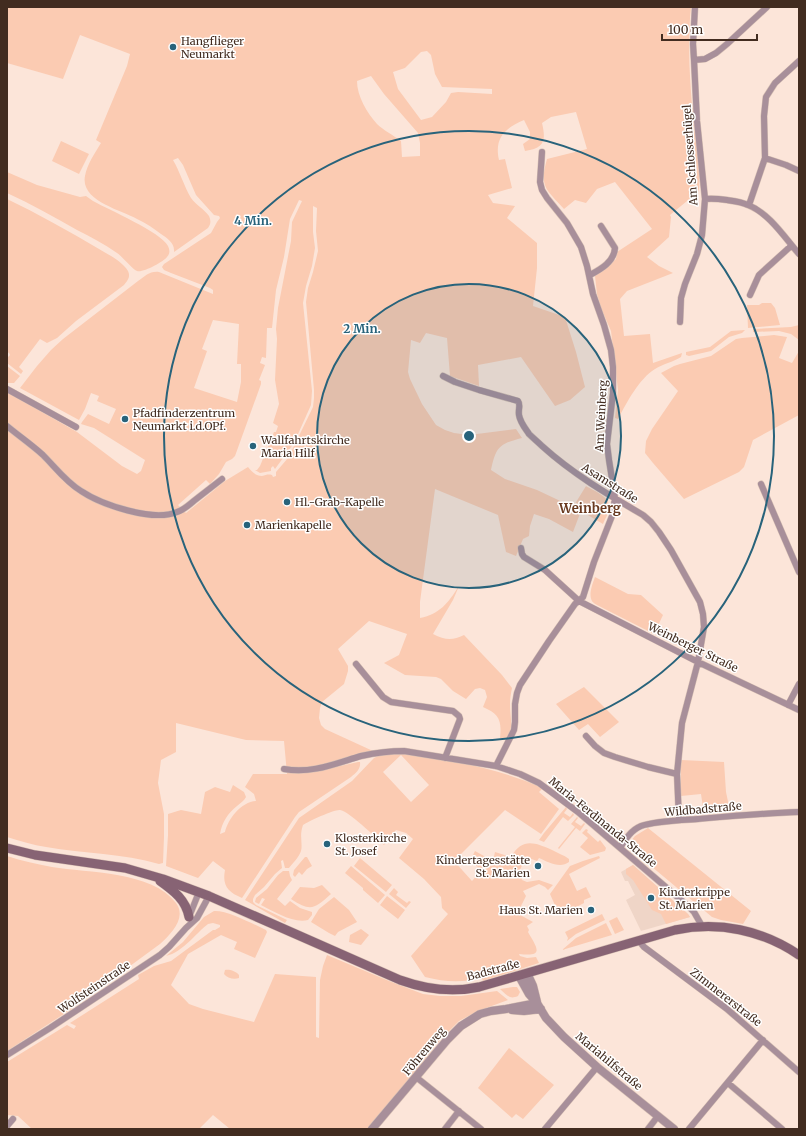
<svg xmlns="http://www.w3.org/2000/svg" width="806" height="1136" viewBox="0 0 806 1136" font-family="Merriweather,serif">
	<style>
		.built { fill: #efd5c7 }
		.green { fill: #fbcbb2; fill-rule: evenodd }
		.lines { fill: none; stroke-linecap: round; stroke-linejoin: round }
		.minor-casing { stroke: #d7c0b4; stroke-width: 7 }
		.tertiary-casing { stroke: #d7c0b4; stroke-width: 9 }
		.secondary-casing { stroke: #d7c0b4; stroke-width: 10 }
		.minor { stroke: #a88f9a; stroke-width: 6 }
		.tertiary { stroke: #a88f9a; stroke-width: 8 }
		.secondary { stroke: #876374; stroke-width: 9 }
		.ring { fill: none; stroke: #28637b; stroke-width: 2 }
		.poi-dot { fill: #28637b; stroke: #fff; stroke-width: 1.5 }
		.labels { text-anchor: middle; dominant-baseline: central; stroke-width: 3; stroke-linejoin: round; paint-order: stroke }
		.poi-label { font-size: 11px; fill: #422c20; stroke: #fff; text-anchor: start }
		.street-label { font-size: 11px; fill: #422c20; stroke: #fff }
		.quarter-label { font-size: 13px; font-weight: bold; fill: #693a20; stroke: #fff }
		.centre { fill: #28637b; stroke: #fff; stroke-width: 2 }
		.ring-label { font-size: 12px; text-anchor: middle; font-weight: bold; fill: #28637b; stroke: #fff; stroke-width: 3; stroke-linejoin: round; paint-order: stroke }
	</style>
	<rect width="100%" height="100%" fill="#fce5d9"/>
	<path class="built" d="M633 865 688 914 690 917 641 931 626 900 635 895 628 881H625L621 872Z"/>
	<path class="green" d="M7 7H691C687 44 690 81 693 118 695 141 701 166 699 189L698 192 670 215 671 217 669 237 647 257 659 266 673 273 627 291 620 299 624 336 650 334 653 363 682 353 681 357C673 362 663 364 655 369 639 379 627 402 618 419L615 418 618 390 611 331 601 308 597 294 595 276 616 259 617 252 652 229 615 182 597 189 586 203 575 200 564 209C546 189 539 187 547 159L587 149 576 112 551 117 542 123C546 140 545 148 525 151L523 144 530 139V132L524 120C505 128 494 138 499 160L505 159 512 188 488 195 493 203 515 206 507 218 537 243V268L533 306 565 317 576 352 585 387 570 400 555 406 521 357 478 365 479 386 450 376 447 338 426 333 420 343 411 340 408 372 410 379 422 404 436 425 445 430 454 433 469 435 516 429 522 438C499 444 496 447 491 470L505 479 537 490 573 507 586 486C594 491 611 497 609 508 609 513 605 519 603 524L581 511 573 532 549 519 534 514 530 526 529 536 523 539 516 556 506 552 498 515 435 489 420 602V618C440 614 448 603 459 586L453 600 433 634C445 640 452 641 464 635L502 675 512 688C511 693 510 698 510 703 510 720 514 724 507 741L500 738C502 720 499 714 483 707L487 697 485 690 480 688 475 689 466 699 453 691 441 679 436 677 405 675 384 663 399 655 407 634 369 621 338 649 348 666V671L344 684 322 702 320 708 319 718 321 725 325 729 373 751 336 767 358 762H360C361 769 356 773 351 777L299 812 295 817 242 898C228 892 222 886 225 870L213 861 198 878 166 866 168 835V814L181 810 201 814 205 792 215 787 230 792 233 785 244 792 246 797C244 801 240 803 237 806 228 813 222 822 220 834L225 832C228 819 241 802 256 801L254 794 245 787 253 774H287L284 741 246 740 176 723V752L161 760 158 783 164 814V837L163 863 159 864C123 853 84 854 46 847 33 845 20 841 7 837V392L77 432 122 466 137 474 141 471 145 460 94 428 81 424 82 422 88 414 109 424 116 409 97 401 99 396 91 393 85 409 79 420 20 388 37 366 51 350 63 339 138 281C146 276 149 271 159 272L213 294V290L210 288 171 273 164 270 162 267 164 264 211 233 217 222 220 218 219 216 214 215 196 195 183 165 178 158 173 160C180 172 184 186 191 198 196 205 204 209 209 216 211 221 211 224 208 228L174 252C175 243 167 238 161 234 153 228 146 223 137 219 121 210 80 201 85 176 87 164 95 153 101 143L96 140 127 66 130 54 80 35 63 79 7 63ZM427 51 431 55 435 74 442 87 492 89V94L458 92 451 93 446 102 432 117 421 120 398 89 393 72 405 68 421 52ZM371 76 384 94 418 133 420 143V156L402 157 401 141C393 135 383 130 377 124 367 113 357 96 357 81ZM299 200 302 201 292 222 291 241 278 308 276 329 277 339 275 380 279 404 273 423 278 426 276 432H274L260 466 257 470H255L260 473 271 471V468L273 466 275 469 294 443 311 405 312 391 303 303 306 286 312 266 315 248 313 232V206L317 208 316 231 318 251 313 272 308 288 306 302 314 390V398L313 407 295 444 288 458 276 472V476L273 477 272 475C268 474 266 475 262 476 256 476 252 472 248 467L225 481 213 491 186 513 178 505 206 480 210 484 219 474 226 462 232 459 235 456 261 384V381L259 380 265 365 260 363 262 357 266 358 267 328H272L276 290 284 257 290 219ZM213 320 239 324 237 364H241V382L237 402 194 388 207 351 202 349Z
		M61 141 89 154 79 174 52 161Z
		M7 172 37 185 80 197 86 196 93 201C109 210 161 232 168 246 170 250 170 254 167 257 163 262 143 273 137 271 132 269 123 257 117 253 104 244 91 237 77 230 54 217 31 204 7 193Z
		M7 199C38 214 69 231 99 249 109 255 122 261 128 271 131 277 127 281 124 285L76 321 57 338 47 343 40 339 19 367 23 371 21 374 7 363V358L10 355 9 353 7 352Z
		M762 303H771L775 308 780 325 748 328 747 305H759Z
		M799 325V340L791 334 779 331 753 332V329L791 327Z
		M745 330 742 333 729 337 711 351 689 356 686 355V352L710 347 731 331Z
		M774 335 787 337 779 358 792 363 799 351V415L753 440 744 467 739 472 684 499 653 463 645 453 646 441 652 429 678 391 661 373 674 366 680 364 711 356 736 339 742 338Z
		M7 366 20 376 14 383H7Z
		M595 577 628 594 641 595 663 615 654 634 597 605C597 605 592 602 592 601 588 594 593 583 595 577Z
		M584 687 619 722 600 737 588 724 579 730 556 704Z
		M398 753C448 759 497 768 543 788L539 792 559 809 541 834 505 810 454 861 472 881 481 871 471 859 475 851 493 861 495 852 511 857C522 838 534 842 552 850 557 853 564 855 569 859V862C560 869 548 862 539 858L537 861 526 857 519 872 522 880 527 882 539 880 553 885 548 890 545 887 539 884 523 891 526 896 519 910 522 916 533 922 527 926 529 930 528 932C537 948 545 957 519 954L520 956 527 958 536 957 539 963 483 981 482 978C461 983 445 982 425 977L411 956 448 914 442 908 441 897 424 879 399 858 413 839 406 833 396 830 384 845C376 838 349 811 340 810 335 809 309 821 303 825 299 836 303 843 301 851 299 857 293 863 289 868H285L283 860 281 861 282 868 275 874 264 887 255 895 253 899V902L256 905 287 920 285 923 245 900 299 818 352 781 374 758 378 756ZM401 755 429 785 411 802 383 772Z
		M681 760 724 762 726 792 730 811 704 814 701 794 681 796Z
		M566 807 567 809 564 813 570 817 573 813 574 815 568 821 563 817 544 842 539 840 544 833Z
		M577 817 578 818 575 822 581 826 584 823 585 824 580 831 576 828 559 849 558 848 575 827 571 824Z
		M648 828 751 911 743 924 721 920 712 917 627 846 635 836Z
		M586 829 588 830 587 832 598 842 600 840 606 848 605 851 590 855 580 847 588 838 582 833Z
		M7 856C22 861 37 864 52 867 88 873 152 871 176 903 187 918 171 934 160 944L70 1010 7 1051Z
		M599 856 600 858 569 874 577 891 586 887 591 897 584 900V903L561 915 559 911 558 912 550 894 570 866 583 861Z
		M305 857H307L312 866 307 869 302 875 299 872 295 877 293 875 294 870Z
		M360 858 392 885 386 892 354 866Z
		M633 865 688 914 690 917 666 924 661 914 652 910 633 880 626 874V869Z
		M351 866 385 895 378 903 363 890V888L345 873Z
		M283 871H289L290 876 292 880 277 899 285 906 290 901 300 908 312 912V915L308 920C294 924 273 911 261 905L265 899 262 898 259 904 255 902 256 898 267 889 278 875Z
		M322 885 331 894C314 909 311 912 291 899L300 887 314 888Z
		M394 888 398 892 396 895 407 903 409 901 411 902 406 908 389 894Z
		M387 896 405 910 398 919 380 905Z
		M334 897 349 910 357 922 338 932 335 936 329 933 311 922 319 909Z
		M214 911C227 910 253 924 266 930L267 932 255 958 234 949 237 942 221 935 188 954 171 985 189 1004 203 1009 254 1022 275 974 316 977V1037L319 1038 320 980 323 966 327 955 389 981 423 994 440 996H461L497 991 508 1000 478 1011 459 1021 441 1039 415 1073 367 1129H230L213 1115 199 1129H32L18 1116 7 1115V1062L67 1025 74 1029 76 1026 70 1023 139 979 138 975 154 966 171 961 213 930H215L220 927V925L213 923 208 924C195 934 183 952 166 956L183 942 204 917Z
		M602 914 605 920 576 934 567 941 568 938 565 932Z
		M617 917 624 930 615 934 609 921Z
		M606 923 612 935 562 950 576 938Z
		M361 929 369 935 361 945 349 942 350 935Z
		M225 970C229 969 236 971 239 975V978C234 980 227 978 224 974Z
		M513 987H517L520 992 518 996C509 1000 507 995 500 989Z
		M509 1048 554 1085 523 1119 516 1114 512 1118 478 1088Z"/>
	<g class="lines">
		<g class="minor-casing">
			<path id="minor" d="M694 60 705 59 716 53 727 44 767 7
				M765 158 786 165 799 171
				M705 199C713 198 720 199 727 200 734 201 742 202 748 205 769 213 785 238 799 254
				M749 205 765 158 764 116 766 97 775 83 799 61
				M590 275C601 269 614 262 615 248L601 226
				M750 295 759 275 791 246
				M680 322 681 298 685 284 697 254 702 235 705 199 697 121 694 60 693 44 695 7
				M443 376 455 382 479 390 518 401C521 405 518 409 519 415 520 422 525 428 529 434 533 438 538 442 542 446 573 474 607 494 643 515L651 522 659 532 671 550 700 602 703 614 704 627 698 662 682 723 677 774 679 820
				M7 389 76 427
				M7 426C19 436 32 445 43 455 55 467 66 482 81 491 102 505 153 522 177 512 184 510 190 504 195 500 204 493 213 486 222 479
				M761 484 799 572
				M521 548 522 554 524 557 545 570 579 601 698 662 799 710
				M356 664 383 697 391 702 453 711 459 716 460 719 445 758
				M788 705 799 684
				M586 736 595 746 604 753 615 757 648 767 677 774
				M496 766 514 730 515 722V704L517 693 520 685 549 641 575 604 583 597 594 562 612 516 615 498 609 460 607 444 613 393V367L611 350 604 325 593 294 587 266 581 247 567 223 547 198 542 190 540 182 542 152
				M284 769C311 774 334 764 361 756 375 753 390 751 404 751L496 766 520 774 539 783 578 812 688 906 694 912 702 926
				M620 848C625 840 631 830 641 826 654 821 683 820 698 819 732 816 765 813 799 812
				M189 917 199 892
				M639 941 644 947 727 1009 799 1072
				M7 1055 50 1028 160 955 169 947 186 928 197 918 209 896
				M416 1077 481 1129
				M728 1083 782 1129
				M7 1126 13 1119
				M445 1129 459 1111
				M545 1129 597 1067
				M648 1129 658 1116
				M689 1129 763 1040"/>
		</g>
		<g class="tertiary-casing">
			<path id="tertiary" d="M527 973 533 986 537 1002
				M519 976 529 994 537 1003 546 1018 564 1037 597 1067 674 1129
				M512 1010 524 1011 541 1009
				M372 1129 447 1040 461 1026 480 1014 491 1011 506 1009 537 1003"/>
		</g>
		<g class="secondary-casing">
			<path id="secondary" d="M7 848 35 855 125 868 163 879 209 896 400 980C425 989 452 993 479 987L675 930C719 921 762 930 799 955
				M160 881C174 891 186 900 189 917"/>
		</g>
		<use href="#minor" class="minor"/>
		<use href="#tertiary" class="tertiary"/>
		<use href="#secondary" class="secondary"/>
	</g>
	<circle cx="469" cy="436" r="152" fill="#28637b" fill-opacity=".12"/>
	<g class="ring">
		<circle cx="469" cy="436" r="152"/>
		<circle cx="469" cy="436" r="305"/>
	</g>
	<g class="poi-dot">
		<circle cx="173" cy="47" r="4"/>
		<circle cx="125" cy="419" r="4"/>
		<circle cx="253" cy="446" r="4"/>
		<circle cx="287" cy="502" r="4"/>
		<circle cx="247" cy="525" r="4"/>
		<circle cx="327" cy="844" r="4"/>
		<circle cx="538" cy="866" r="4"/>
		<circle cx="651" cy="898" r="4"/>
		<circle cx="591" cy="910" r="4"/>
	</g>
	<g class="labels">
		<g class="poi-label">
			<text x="181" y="41">Hangflieger<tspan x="181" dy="13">Neumarkt</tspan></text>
			<text x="133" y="413">Pfadfinderzentrum<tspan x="133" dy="13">Neumarkt i.d.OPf.</tspan></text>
			<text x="261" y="440">Wallfahrtskirche<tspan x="261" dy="13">Maria Hilf</tspan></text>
			<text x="295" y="502">Hl.-Grab-Kapelle</text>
			<text x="255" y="525">Marienkapelle</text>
			<text x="335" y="838">Klosterkirche<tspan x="335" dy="13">St. Josef</tspan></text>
			<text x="530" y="860" text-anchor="end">Kindertagesstätte<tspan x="530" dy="13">St. Marien</tspan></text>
			<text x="659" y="892">Kinderkrippe<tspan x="659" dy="13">St. Marien</tspan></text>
			<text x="583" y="910" text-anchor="end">Haus St. Marien</text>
		</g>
		<g class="street-label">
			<text transform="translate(690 155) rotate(-94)">Am Schlosserhügel</text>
			<text transform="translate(601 416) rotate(-87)">Am Weinberg</text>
			<text transform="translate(610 483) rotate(32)">Asamstraße</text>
			<text transform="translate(693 647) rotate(26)">Weinberger Straße</text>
			<text transform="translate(703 809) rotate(-5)">Wildbadstraße</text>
			<text transform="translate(603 822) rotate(39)">Maria-Ferdinanda-Straße</text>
			<text transform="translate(493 970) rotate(-15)">Badstraße</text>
			<text transform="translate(94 987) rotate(-34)">Wolfsteinstraße</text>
			<text transform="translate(726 997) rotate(38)">Zimmererstraße</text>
			<text transform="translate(424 1051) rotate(-50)">Föhrenweg</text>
			<text transform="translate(609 1061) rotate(40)">Mariahilfstraße</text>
		</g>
		<g class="quarter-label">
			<text x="590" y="508">Weinberg</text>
		</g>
	</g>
	<circle cx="469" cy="436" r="6" class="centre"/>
	<g class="ring-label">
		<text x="253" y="225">4 Min.</text>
		<text x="362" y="333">2 Min.</text>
	</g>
	<rect width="806" height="1136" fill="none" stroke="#422c20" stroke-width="16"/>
	<path d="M662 34v6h95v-6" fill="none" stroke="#422c20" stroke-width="2"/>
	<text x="668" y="34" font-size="12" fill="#422c20" stroke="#ffffff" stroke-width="3" paint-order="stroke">100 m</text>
</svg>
